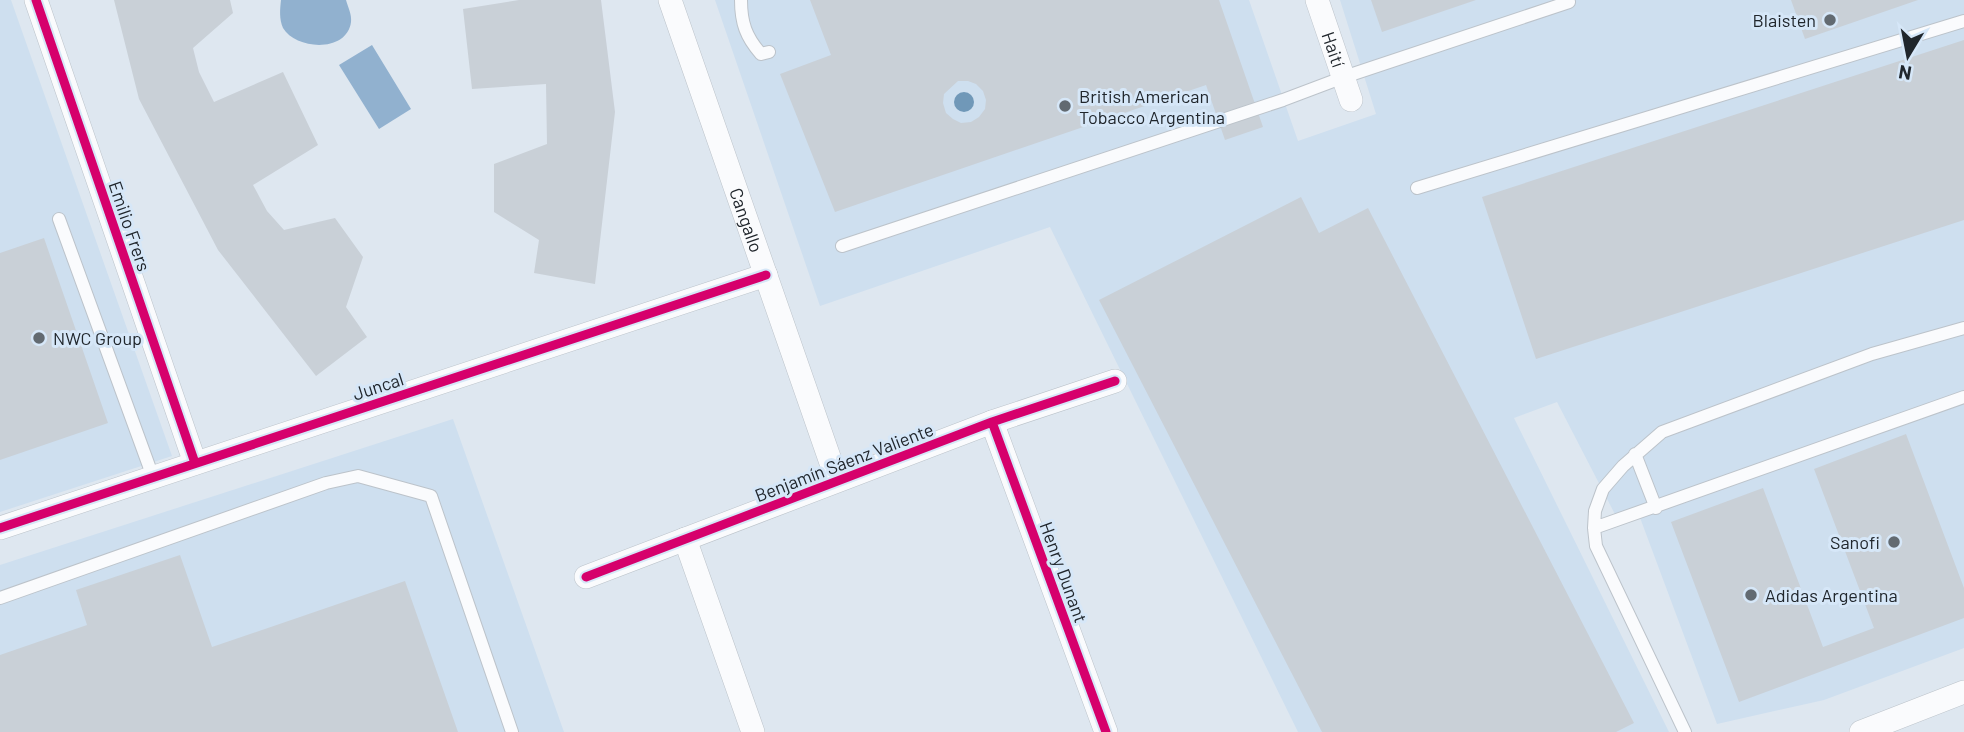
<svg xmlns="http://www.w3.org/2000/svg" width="1964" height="732" viewBox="0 0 1964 732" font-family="Barlow,sans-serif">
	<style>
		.built { fill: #cedfef }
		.water { fill: #91b1cf }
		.building { fill: #c9d0d7; fill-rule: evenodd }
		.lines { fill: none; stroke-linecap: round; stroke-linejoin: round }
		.lane-casing { stroke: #bcc3ca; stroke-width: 14 }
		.street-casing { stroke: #bcc3ca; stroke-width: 24 }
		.lane { stroke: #fafbfd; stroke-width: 12 }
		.street { stroke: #fafbfd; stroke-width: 23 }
		.cycleway-casing { stroke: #d6e7f8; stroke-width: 13 }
		.cycleway { stroke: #d6006c; stroke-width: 9 }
		.tree { fill: #7098b8 }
		.poi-dot { fill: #626a71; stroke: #d6e7f8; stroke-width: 2.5 }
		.labels { text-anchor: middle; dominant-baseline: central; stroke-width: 6; stroke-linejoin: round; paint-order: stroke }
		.poi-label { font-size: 18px; fill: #20262c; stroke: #d6e7f8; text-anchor: start }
		.street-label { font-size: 18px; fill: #20262c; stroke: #d6e7f8 }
	</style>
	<rect width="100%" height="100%" fill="#dee7f0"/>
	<path class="built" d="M0 0H11L172 456 0 512Z
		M715 0H1249L1298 141 1376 114 1340 0H1964V648L1824 700 1717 724 1639 515 1619 522 1557 402 1514 418 1669 732H1298L1050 227 820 306Z
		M453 419 564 732H0V565Z"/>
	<path class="water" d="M281 0H346C348 7 352 15 351 22 347 53 296 50 283 28 279 19 280 9 281 0Z
		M372 45 411 109 379 129 339 65Z"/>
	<path class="building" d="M114 0H230L233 13 193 48 199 72 214 102 283 72 318 145 253 185 267 211 284 230 335 218 363 257 346 307 367 337 316 376 218 250 139 99Z
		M519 0H601L615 112 595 284 534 273 539 240 494 212V164L547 144 546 84 472 89 463 9Z
		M810 0H1219L1263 127 1225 140 1206 85 835 212 780 74 831 55ZM958 81H968L976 84 983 91 986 100 985 109 979 117 971 122 961 123 953 119 946 113 943 103 944 94Z
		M1371 0H1476L1382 32Z
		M1791 0H1918L1805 39Z
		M1964 40V220L1536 359 1482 197Z
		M1301 197 1319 233 1368 208 1634 723 1616 732H1322L1099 300Z
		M44 238 108 423 0 460V253Z
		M1906 434 1964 588V618L1739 702 1671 522 1763 488 1823 647 1874 628 1814 469Z
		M180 555 212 647 405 581 458 732H0V655L87 625 76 590Z"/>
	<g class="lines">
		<g class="lane-casing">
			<path id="lane" d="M741 0C741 23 746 37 761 54L769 52
				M1417 188 1964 21
				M59 219 153 477
				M842 246 1283 100 1344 77 1569 2
				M1635 454 1656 508
				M1594 528 1964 397
				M0 598 326 483 358 476 431 496 512 732
				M1685 732 1596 546 1594 528 1595 511 1603 489 1623 466 1662 432 1872 354 1964 328"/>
		</g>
		<g class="street-casing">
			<g id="street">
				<path d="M36 0 195 463"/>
				<path id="s1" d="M670 0 837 480"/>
				<path id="s2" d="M1317 0 1351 100"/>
				<path d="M992 422 1106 732"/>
				<path d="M0 528 766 275"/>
				<path d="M685 539 753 732"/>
				<path d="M586 577 992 422 1115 381"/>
				<path d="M1861 732 1964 692"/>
			</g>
		</g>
		<use href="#lane" class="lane"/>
		<use href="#street" class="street"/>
		<g class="cycleway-casing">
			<path id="cycleway" d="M36 0 195 463
				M992 422 1106 732
				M0 528 766 275
				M586 577 992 422 1115 381"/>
		</g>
		<use href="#cycleway" class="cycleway"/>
	</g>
	<circle class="tree" cx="964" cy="102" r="10"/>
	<g class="poi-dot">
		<circle cx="1830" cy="20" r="7"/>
		<circle cx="1065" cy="106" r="7"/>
		<circle cx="39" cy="338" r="7"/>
		<circle cx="1894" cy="542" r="7"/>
		<circle cx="1751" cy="595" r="7"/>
	</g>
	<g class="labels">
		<g class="poi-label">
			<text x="1816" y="20" text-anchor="end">Blaisten</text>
			<text x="1079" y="96">British American<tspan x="1079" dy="21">Tobacco Argentina</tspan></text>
			<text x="53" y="338">NWC Group</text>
			<text x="1880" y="542" text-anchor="end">Sanofi</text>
			<text x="1765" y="595">Adidas Argentina</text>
		</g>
		<g class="street-label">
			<text stroke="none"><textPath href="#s2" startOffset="52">Haití</textPath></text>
			<text stroke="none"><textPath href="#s1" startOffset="233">Cangallo</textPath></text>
			<text transform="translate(130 226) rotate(71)">Emilio Frers</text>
			<text transform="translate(378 386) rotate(-18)">Juncal</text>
			<text transform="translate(844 462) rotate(-21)">Benjamín Sáenz Valiente</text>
			<text transform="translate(1064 572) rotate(70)">Henry Dunant</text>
		</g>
	</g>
	<g transform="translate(1908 56) rotate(190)" stroke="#d6e7f8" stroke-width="5" paint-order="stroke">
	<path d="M0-5L12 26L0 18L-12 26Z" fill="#20262c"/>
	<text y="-10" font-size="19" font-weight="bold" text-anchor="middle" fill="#20262c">N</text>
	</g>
</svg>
